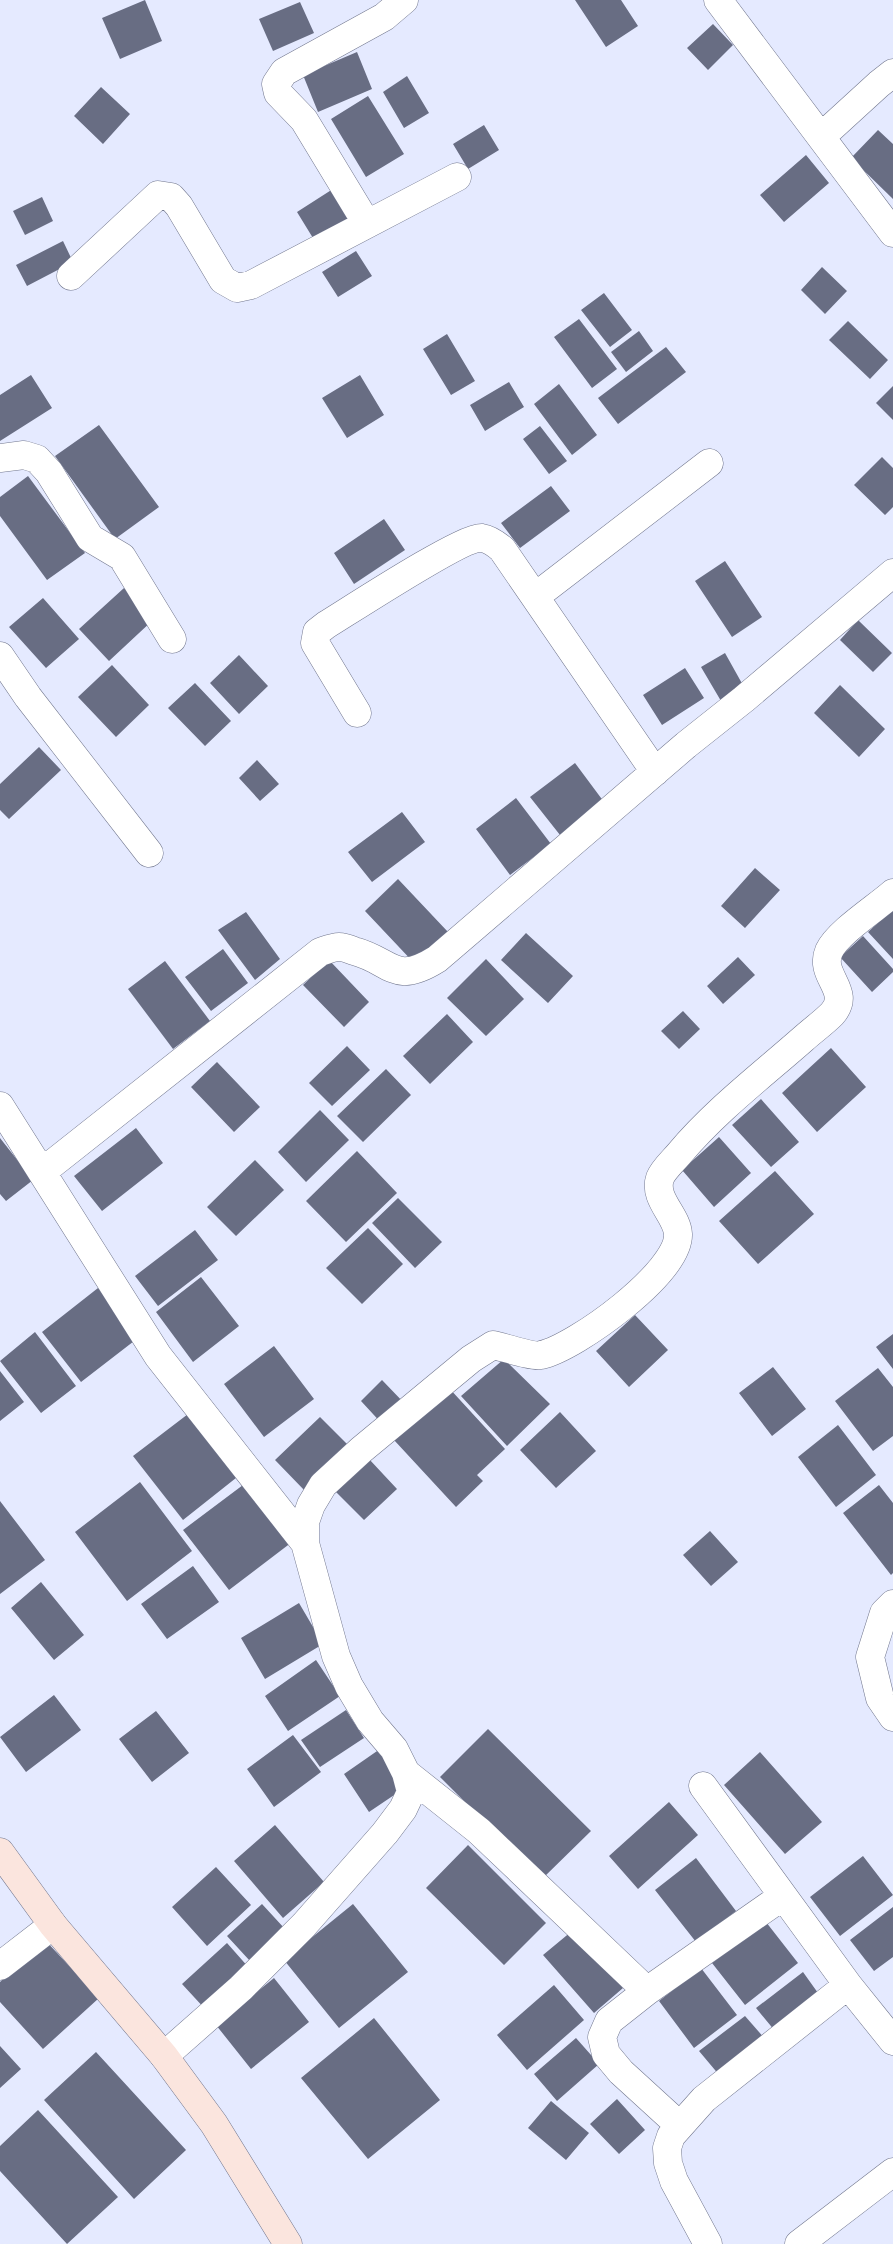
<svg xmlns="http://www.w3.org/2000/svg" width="893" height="2244" viewBox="0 0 893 2244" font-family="'Noto Sans',sans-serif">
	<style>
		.building { fill: #686d83 }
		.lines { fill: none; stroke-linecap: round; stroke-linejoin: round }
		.minor-casing { stroke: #72778e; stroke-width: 29 }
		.secondary-casing { stroke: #72778e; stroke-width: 29 }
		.minor { stroke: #fff; stroke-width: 28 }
		.secondary { stroke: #fbe5de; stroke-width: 28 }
	</style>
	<rect width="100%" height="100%" fill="#e5eaff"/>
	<path class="building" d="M145 0 162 41 120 59 102 18Z
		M575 0H621L638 26 606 47Z
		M300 2 314 33 273 51 259 19Z
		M713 24 733 45 708 70 687 48Z
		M357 52 372 89 318 112 303 75Z
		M407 76 429 113 404 128 383 92Z
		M101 87 130 114 103 144 74 116Z
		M368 96 404 154 366 177 331 119Z
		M484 125 499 150 468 169 453 144Z
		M878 130 893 144V199L851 158Z
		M806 155 829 183 784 222 760 195Z
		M336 187 355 218 316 243 297 212Z
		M42 197 53 221 25 235 13 211Z
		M63 241 73 262 27 286 16 265Z
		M356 251 372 276 338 297 322 272Z
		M822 267 847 291 825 314 801 290Z
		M604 293 632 330 610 347 581 310Z
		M579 319 617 369 592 388 554 337Z
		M848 321 888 360 870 379 829 340Z
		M639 331 653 351 626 372 611 352Z
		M447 334 475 381 451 395 423 349Z
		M666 347 686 372 618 424 598 398Z
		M31 375 52 408 0 441V395Z
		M360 375 384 415 347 438 322 398Z
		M509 382 524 407 485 431 470 405Z
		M559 384 597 435 572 455 534 404Z
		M893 386V420L876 403Z
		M99 425 159 507 115 539 55 456Z
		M540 426 567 461 549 474 523 439Z
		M882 457 893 468V507L885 515 854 485Z
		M28 476 85 553 47 580 0 516V497Z
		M551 486 570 511 520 548 501 523Z
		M384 519 405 550 354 584 334 553Z
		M725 561 762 617 732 637 695 581Z
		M124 588 153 620 109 661 79 629Z
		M43 598 79 639 46 668 9 627Z
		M858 620 892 653 873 672 840 640Z
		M725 653 744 687 721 701 701 667Z
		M239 655 268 686 239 714 210 683Z
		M112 665 149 705 116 737 78 697Z
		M685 668 704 698 662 725 643 695Z
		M195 683 231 721 205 746 168 708Z
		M840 685 885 729 859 757 814 713Z
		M39 747 61 770 9 819 0 810V784Z
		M257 760 279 784 260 801 239 778Z
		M575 763 604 802 560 835 530 797Z
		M516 798 551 844 510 875 476 829Z
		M402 812 425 842 372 882 348 852Z
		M755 868 780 890 745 928 721 906Z
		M398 879 448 932 415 964 365 911Z
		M893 909V959L868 932Z
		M246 912 280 959 255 980 218 930Z
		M526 933 573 976 548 1003 501 960Z
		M863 936 893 969V972L872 992 840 957Z
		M223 949 248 983 211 1011 185 977Z
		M738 957 755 975 723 1004 707 986Z
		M486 959 524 999 486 1036 447 998Z
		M329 960 369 1002 344 1027 303 985Z
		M165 961 210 1021 173 1049 128 989Z
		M683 1011 700 1029 679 1049 661 1031Z
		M447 1014 473 1042 430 1084 403 1056Z
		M347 1046 370 1070 332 1106 309 1083Z
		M831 1048 866 1087 817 1132 782 1093Z
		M217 1062 260 1107 234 1132 191 1087Z
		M386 1069 411 1095 363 1142 337 1116Z
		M761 1099 799 1142 771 1167 732 1125Z
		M320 1110 349 1140 306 1182 278 1152Z
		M136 1128 163 1163 102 1211 74 1176Z
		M719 1137 751 1173 714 1207 682 1170Z
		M0 1138 33 1180 6 1201 0 1194Z
		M357 1151 397 1193 346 1242 306 1201Z
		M255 1160 284 1190 236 1236 207 1207Z
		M775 1171 814 1214 758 1264 719 1221Z
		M398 1198 442 1242 415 1268 372 1223Z
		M368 1228 403 1264 362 1304 326 1268Z
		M195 1230 218 1260 158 1306 135 1276Z
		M201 1277 239 1326 193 1362 156 1312Z
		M98 1288 138 1338 81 1382 42 1332Z
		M635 1315 668 1350 629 1387 596 1351Z
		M35 1332 76 1386 41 1413 0 1361Z
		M893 1334V1369L876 1347Z
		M274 1346 314 1399 264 1437 224 1384Z
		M504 1359 550 1404 507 1446 461 1396Z
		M773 1367 806 1409 772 1436 739 1393Z
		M878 1368 893 1387V1436L873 1451 835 1401Z
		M0 1371 24 1402 0 1421Z
		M382 1380 407 1406 385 1427 361 1401Z
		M449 1388 505 1449 477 1475 483 1481 456 1507 394 1440Z
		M192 1411 241 1474 183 1520 133 1456Z
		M560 1412 596 1451 556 1488 520 1450Z
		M320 1417 351 1448 306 1492 275 1460Z
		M838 1425 876 1475 836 1507 798 1457Z
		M369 1459 397 1489 364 1520 335 1491Z
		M251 1479 296 1539 229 1590 183 1530Z
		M140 1482 192 1551 127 1601 75 1532Z
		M879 1485 893 1503V1573L891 1575 843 1513Z
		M0 1501 45 1560 0 1594Z
		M710 1531 738 1562 711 1586 683 1555Z
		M193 1566 219 1602 167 1639 141 1604Z
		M41 1582 84 1635 54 1660 11 1608Z
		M299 1603 323 1644 265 1679 241 1638Z
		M316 1660 340 1696 288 1731 265 1696Z
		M54 1695 81 1730 26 1772 0 1737Z
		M346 1710 364 1738 320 1767 301 1740Z
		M156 1711 189 1753 152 1782 119 1739Z
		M488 1729 591 1831 542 1879 440 1777Z
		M293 1735 321 1772 274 1807 247 1769Z
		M380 1749 406 1787 369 1812 344 1774Z
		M760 1752 822 1822 785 1854 724 1785Z
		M669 1802 698 1835 638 1889 609 1856Z
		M275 1825 324 1882 283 1918 234 1861Z
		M468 1845 546 1923 504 1965 426 1888Z
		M863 1856 893 1895 840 1936 810 1897Z
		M696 1858 736 1911 696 1942 655 1890Z
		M216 1867 251 1905 207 1946 172 1907Z
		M262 1904 285 1929 250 1961 227 1936Z
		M353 1904 408 1972 339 2028 284 1960Z
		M893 1907V1957L874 1971 850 1940Z
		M766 1922 798 1963 745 2005 712 1963Z
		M572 1931 623 1988 594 2013 543 1955Z
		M45 1940 99 1998 43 2049 0 2002V1982Z
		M227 1943 250 1969 206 2010 182 1984Z
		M701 1968 737 2015 694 2048 659 2001Z
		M803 1972 818 1993 775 2031 756 2008Z
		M274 1978 309 2022 251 2069 216 2025Z
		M554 1985 584 2020 527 2070 497 2035Z
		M745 2016 766 2040 720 2076 699 2051Z
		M374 2018 440 2100 368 2159 301 2078Z
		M576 2038 599 2064 557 2101 534 2074Z
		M0 2046 21 2069 0 2088Z
		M96 2052 186 2150 134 2199 44 2100Z
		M617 2099 645 2130 619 2154 590 2124Z
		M551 2101 589 2133 566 2160 528 2128Z
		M38 2110 118 2197 67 2244 0 2171V2146Z"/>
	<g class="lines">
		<g class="minor-casing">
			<path id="minor" d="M718 0 893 233
				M821 137 879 84 893 73
				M367 224 304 120 278 93 276 84 284 72 384 17 404 0
				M71 276 158 195 171 197 179 206 223 280 237 288 251 285 457 177
				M0 458 24 455 37 459 49 472 90 538 122 557 172 639
				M536 596 709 463
				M0 656 28 697 149 853
				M357 713 315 643 317 632 326 625C349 611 463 536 482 538 489 539 496 544 502 549L655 772
				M0 1106 158 1356 305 1543
				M42 1172 320 952C326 950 333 947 339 947 344 947 349 949 354 951 392 961 394 986 437 959L686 745 744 699 893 573
				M893 1604 884 1613 870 1657 880 1698 893 1717
				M406 1773 479 1831 647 1991
				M703 1786 848 1985 893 2041
				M0 1966 53 1925
				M164 2056 241 1988 304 1925 385 1833 403 1809 411 1792 406 1773 394 1749 370 1721 349 1686 336 1656 305 1543V1522L311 1505 323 1485 361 1450 471 1359 493 1345C503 1347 533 1357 541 1355 575 1348 680 1272 678 1234 677 1215 653 1199 660 1178 663 1170 673 1161 679 1154 715 1111 761 1076 803 1039 813 1030 823 1023 832 1014 853 991 818 976 829 951 838 932 876 908 893 893
				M679 2125 621 2072 606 2054 602 2037 609 2021 647 1991 783 1896
				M708 2244 674 2181 668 2163 667 2148 671 2136 704 2099 848 1985
				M799 2244 893 2172"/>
		</g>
		<g class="secondary-casing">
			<path id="secondary" d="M0 1852 53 1925 164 2056 214 2124 288 2244"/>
		</g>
		<use href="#minor" class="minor"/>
		<use href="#secondary" class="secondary"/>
	</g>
</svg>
